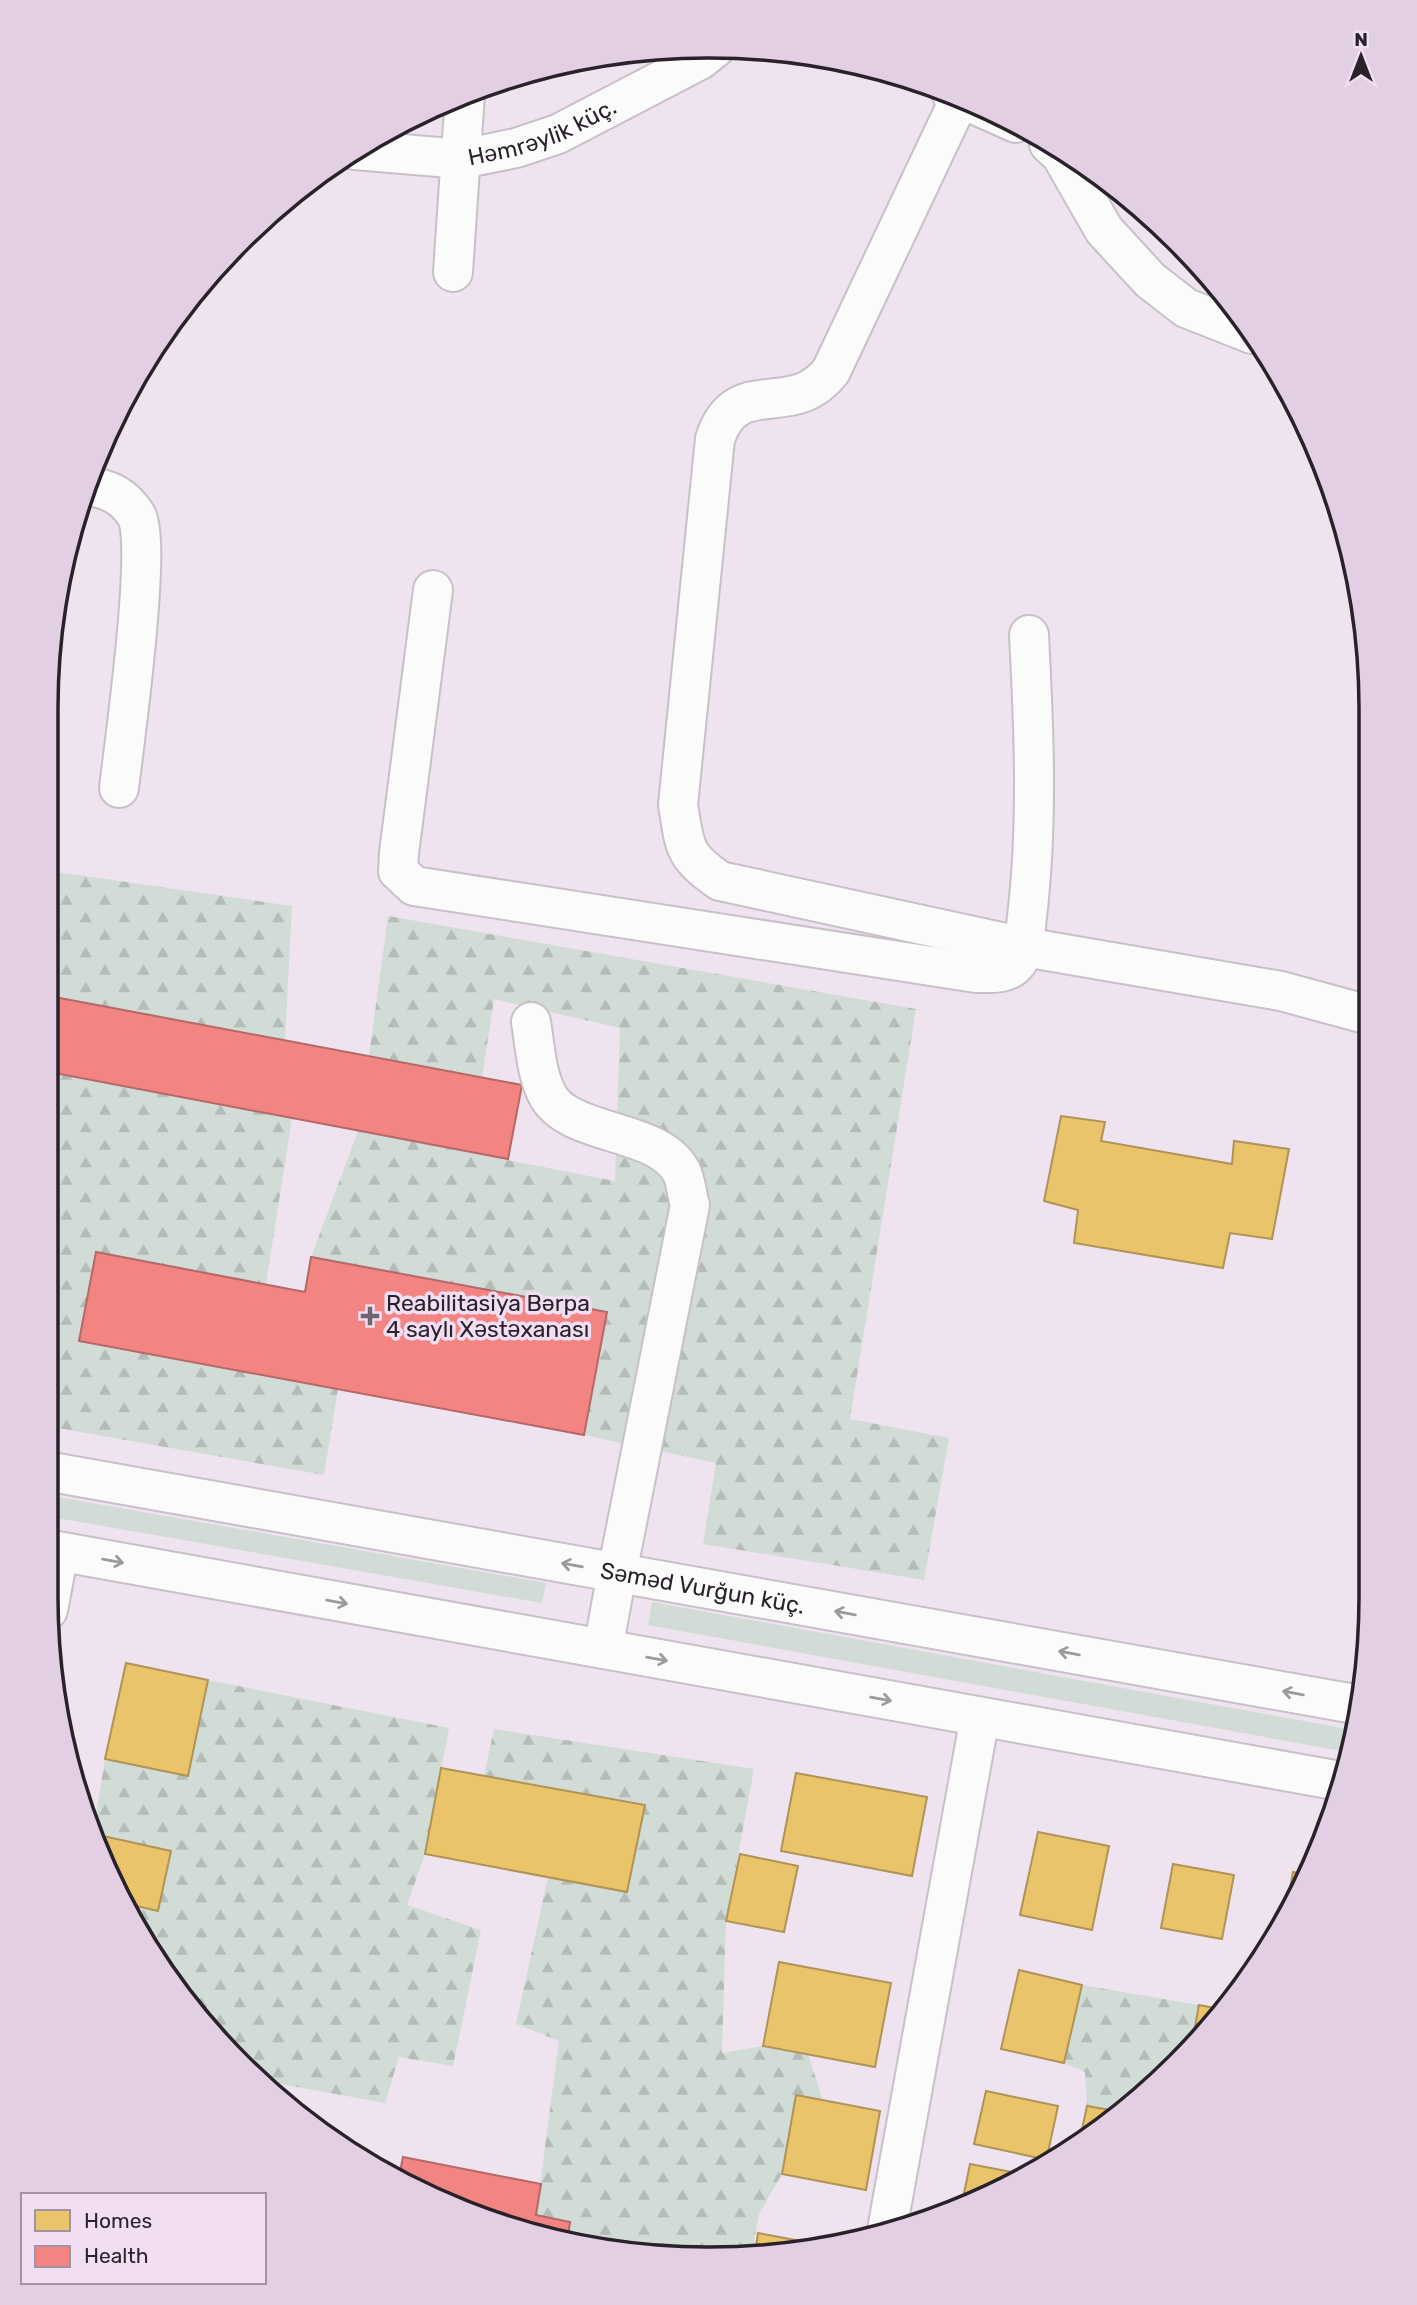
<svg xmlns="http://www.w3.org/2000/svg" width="1417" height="2305" viewBox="0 0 1417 2305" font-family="Rubik,sans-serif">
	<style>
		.grass { fill: #d2dcd6 }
		.forest { fill: url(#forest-firs) }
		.homes { fill: #e9c46a; stroke: #af9357; stroke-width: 2 }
		.health { fill: #f28482; stroke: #b66768; stroke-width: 2 }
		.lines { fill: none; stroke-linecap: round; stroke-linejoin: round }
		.minor-casing { stroke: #c8c0c8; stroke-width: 42 }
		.major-casing { stroke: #c8c0c8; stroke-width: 42 }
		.minor { stroke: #fcfbfc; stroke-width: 38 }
		.major { stroke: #fcfbfc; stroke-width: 38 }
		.oneway { stroke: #9d999e }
		.poi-dot { fill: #6e666f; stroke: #f2def3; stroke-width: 2.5 }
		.labels { text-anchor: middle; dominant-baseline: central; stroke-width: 7; stroke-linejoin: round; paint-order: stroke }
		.street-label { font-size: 23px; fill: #29222a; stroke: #f2def3 }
		.poi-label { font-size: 23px; fill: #29222a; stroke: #f2def3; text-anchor: start }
		.rim { fill: none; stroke: #29222a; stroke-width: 3.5 }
	</style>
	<defs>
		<pattern id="forest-firs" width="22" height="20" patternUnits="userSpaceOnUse" patternTransform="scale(1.75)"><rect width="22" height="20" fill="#d2dcd6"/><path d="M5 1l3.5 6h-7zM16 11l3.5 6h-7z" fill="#b4bcb8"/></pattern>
	</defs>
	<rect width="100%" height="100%" fill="#eee3ee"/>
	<path class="grass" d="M46 1495 546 1583 542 1603 46 1516Z
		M652 1602 1353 1730 1347 1752 648 1625Z"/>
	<path class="forest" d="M50 871 292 906 285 1040 49 996Z
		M388 916 916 1009 850 1419 949 1438 924 1580 703 1544 716 1463 584 1435 607 1312 311 1257 358 1131 615 1181 620 1028 494 999 482 1078 369 1056Z
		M49 1072 292 1118 266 1284 96 1252 80 1341 338 1389 324 1475 46 1426Z
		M208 1680 449 1728 425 1854 407 1905 481 1930 453 2066 399 2057 385 2103 270 2082 182 2000 132 1905 158 1910 171 1852 93 1833 105 1759 188 1776Z
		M494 1729 754 1769 726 1921 722 2053 763 2046 808 2054 823 2101 796 2096 782 2174 759 2214 752 2252 708 2259 568 2236 570 2222 536 2215 559 2041 516 2024 548 1877 627 1891 645 1805 484 1776Z
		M1082 1985 1199 2005 1192 2043 1122 2112 1087 2106 1085 2072 1064 2063Z"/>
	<path class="homes" d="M1061 1116 1105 1122 1101 1141 1232 1164 1234 1141 1289 1149 1272 1239 1230 1233 1223 1268 1074 1243 1078 1210 1044 1201Z
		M126 1663 208 1680 188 1776 105 1759Z
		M441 1768 645 1805 627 1892 425 1854Z
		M796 1773 927 1797 912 1876 781 1851Z
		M1038 1832 1109 1846 1092 1930 1020 1915Z
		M94 1834 171 1851 158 1911 132 1905Z
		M740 1854 798 1866 784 1932 726 1921Z
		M1173 1864 1234 1875 1222 1939 1161 1928Z
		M1293 1872 1307 1874 1286 1911Z
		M779 1962 891 1983 875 2067 763 2046Z
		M1019 1970 1082 1985 1064 2063 1001 2049Z
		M1199 2005 1225 2010 1192 2043Z
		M986 2091 1058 2106 1047 2157 1043 2159 974 2144Z
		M796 2095 880 2111 866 2190 782 2174Z
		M1087 2106 1122 2112 1112 2123 1080 2139Z
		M970 2164 1017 2173 962 2203Z
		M758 2233 811 2243 755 2252Z"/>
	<path class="health" d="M49 996 522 1085 508 1159 49 1072Z
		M96 1252 305 1292 311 1257 607 1312 584 1435 79 1341Z
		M403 2157 541 2184 536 2215 570 2222 568 2236 496 2224 399 2177Z"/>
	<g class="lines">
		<g class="minor-casing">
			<g id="minor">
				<path d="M952 95 960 98 831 371C792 422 737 372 715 439L678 805C685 847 683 856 720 881L1024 947 1281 991 1369 1015"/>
				<path d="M960 98 1016 123"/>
				<path d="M1049 144 1061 155 1104 230 1150 280 1186 308 1252 334"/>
				<path id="s1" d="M355 150 462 159 516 148 558 134 700 60 715 48"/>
				<path d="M453 272 465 94"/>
				<path d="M88 486C109 489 124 496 136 515 153 539 124 746 119 788"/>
				<path d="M433 590 399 853 398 871 414 886 976 973C990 973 1006 975 1016 964 1026 953 1025 931 1027 917 1038 823 1034 730 1029 635"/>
				<path d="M531 1022C535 1046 536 1074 548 1096 571 1137 661 1128 682 1173 686 1182 687 1195 690 1205L617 1573"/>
				<path d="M48 1610 59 1552"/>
				<path d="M887 2230 980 1717"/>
			</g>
		</g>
		<g class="major-casing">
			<g id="major">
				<path id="s2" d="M46 1471 1360 1705"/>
				<path d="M46 1549 1340 1781"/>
				<path d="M603 1649 617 1573"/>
			</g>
		</g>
		<use href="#minor" class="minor"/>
		<use href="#major" class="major"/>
	</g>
	<defs><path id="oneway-shaft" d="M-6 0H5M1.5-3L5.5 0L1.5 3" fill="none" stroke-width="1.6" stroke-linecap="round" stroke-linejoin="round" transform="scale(1.75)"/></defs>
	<g class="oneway">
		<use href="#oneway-shaft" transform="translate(113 1561) rotate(10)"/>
		<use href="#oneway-shaft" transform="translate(572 1565) rotate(-170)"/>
		<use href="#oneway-shaft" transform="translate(337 1602) rotate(10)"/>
		<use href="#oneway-shaft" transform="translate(845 1613) rotate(-170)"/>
		<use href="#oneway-shaft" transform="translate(1069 1653) rotate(-170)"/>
		<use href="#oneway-shaft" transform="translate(657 1659) rotate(10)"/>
		<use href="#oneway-shaft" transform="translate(1293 1693) rotate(-170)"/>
		<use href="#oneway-shaft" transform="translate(881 1699) rotate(10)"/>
	</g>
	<path class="poi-dot" d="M366.5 1305.5h7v7h7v7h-7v7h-7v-7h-7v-7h7z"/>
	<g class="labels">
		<g class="street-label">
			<text stroke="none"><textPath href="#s1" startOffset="192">Həmrəylik küç.</textPath></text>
			<text stroke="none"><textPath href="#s2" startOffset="667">Səməd Vurğun küç.</textPath></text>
		</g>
		<g class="poi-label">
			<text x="386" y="1303">Reabilitasiya Bәrpa<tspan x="386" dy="26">4 saylı Xəstəxanası</tspan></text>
		</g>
	</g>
	<path d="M0 0H1417V2305H0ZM708 58H709A650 650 0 0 1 1359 708V1597A650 650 0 0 1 709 2247H708A650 650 0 0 1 58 1597V708A650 650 0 0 1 708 58Z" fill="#e2cfe3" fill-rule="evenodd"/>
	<path class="rim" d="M708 58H709A650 650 0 0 1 1359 708V1597A650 650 0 0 1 709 2247H708A650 650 0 0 1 58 1597V708A650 650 0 0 1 708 58Z"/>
	<rect x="21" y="2193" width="245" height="91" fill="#f2def3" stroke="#a293a3" stroke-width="2"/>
	<rect x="35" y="2210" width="35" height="21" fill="#e9c46a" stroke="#a293a3" stroke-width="2"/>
	<text x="84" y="2228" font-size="21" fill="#29222a">Homes</text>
	<rect x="35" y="2246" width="35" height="21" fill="#f28482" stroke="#a293a3" stroke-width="2"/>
	<text x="84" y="2263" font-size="21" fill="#29222a">Health</text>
	<g transform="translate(1361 56)" stroke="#f2def3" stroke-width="5" paint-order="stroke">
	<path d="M0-5L12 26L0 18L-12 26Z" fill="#29222a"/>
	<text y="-10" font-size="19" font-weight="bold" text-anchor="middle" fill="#29222a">N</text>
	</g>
</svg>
